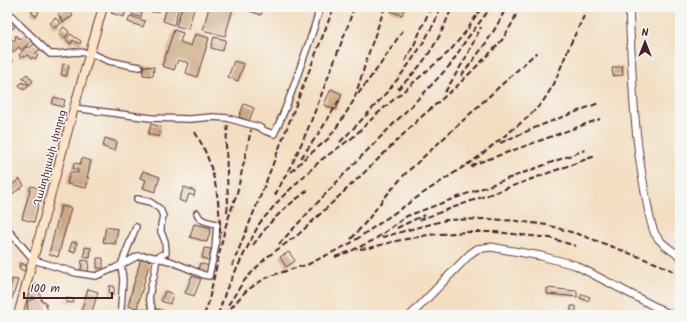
<svg xmlns="http://www.w3.org/2000/svg" width="687" height="322" viewBox="0 0 687 322" font-family="Kalam,'Noto Sans Armenian',sans-serif">
	<style>
		.building { fill: #cba782 }
		.lines { fill: none; stroke-linecap: round; stroke-linejoin: round }
		.minor-casing { stroke: #633c42; stroke-width: 8 }
		.tertiary-casing { stroke: #633c42; stroke-width: 9 }
		.secondary-casing { stroke: #633c42; stroke-width: 10 }
		.minor { stroke: #fff; stroke-width: 5.5 }
		.tertiary { stroke: #fff; stroke-width: 7 }
		.secondary { stroke: #fee4c6; stroke-width: 8 }
		.rail { stroke: #4a1f2b; stroke-width: 2; stroke-dasharray: 6 3; stroke-linecap: butt }
		.labels { text-anchor: middle; dominant-baseline: central; stroke-width: 3; stroke-linejoin: round; paint-order: stroke }
		.street-label { font-size: 10px; fill: #4a1f2b; stroke: #f6f6f2 }
	</style>
	<rect width="100%" height="100%" fill="#f6f6f2"/>
	<filter id="ink" filterUnits="userSpaceOnUse"><feTurbulence type="fractalNoise" baseFrequency=".025" numOctaves="2"/><feDisplacementMap in="SourceGraphic" scale="8" xChannelSelector="R" yChannelSelector="G"/><feConvolveMatrix kernelMatrix="1 2 1 2 8 2 1 2 1" color-interpolation-filters="sRGB"/></filter>
	<filter id="wash" filterUnits="userSpaceOnUse"><feTurbulence type="fractalNoise" baseFrequency=".012" numOctaves="4" result="noise"/><feDisplacementMap in="SourceGraphic" scale="16" xChannelSelector="R" yChannelSelector="G"/><feGaussianBlur stdDeviation="0.9" result="paint"/><feColorMatrix in="noise" values="0 0 0 0 0 0 0 0 0 0 0 0 0 0 0 0 0 1.4 0 .05"/><feComposite in="paint" operator="in"/></filter>
	<g filter="url(#wash)">
		<rect width="100%" height="100%" fill="#f3dec1"/>
		<g id="blocks">
			<path class="building" d="M31 7 39 12 36 17 31 12 34 10Z
				M113 7H127L124 17 111 13Z
				M134 7 143 8 141 17 132 15Z
				M151 7H159V12H151Z
				M167 7H179L174 25 163 21Z
				M182 7H188L194 9 188 29 176 26Z
				M209 7H227L233 9 225 36 203 30Z
				M241 7H264L261 15 241 8Z
				M391 7H405L402 15 390 11Z
				M68 8 73 16 63 22 58 14Z
				M130 16 145 21 143 27 128 22Z
				M55 18 61 23 55 28 50 23Z
				M9 21 15 27 12 29 7 23Z
				M64 27 69 32 65 38 59 33Z
				M174 30 183 33 180 42 191 46 195 34 209 38 197 77 186 73 189 63 178 60 174 70 162 66Z
				M70 34 81 41 80 44 73 40 71 44 66 40Z
				M16 35 20 40 26 35 32 41 21 50 19 47 13 52 10 49 12 48 8 42 12 39 14 41 16 38 15 37Z
				M214 37 226 40 222 51 211 48Z
				M35 44 40 49 35 54 38 56 35 59 33 57 31 59 28 55 24 57 23 56 21 58 19 55 27 46 29 48Z
				M7 54H8L11 56 9 58 13 61 10 64 7 61Z
				M234 61 244 64 238 81 228 77Z
				M63 64 69 65 67 76 61 75Z
				M143 66 154 67 153 76 143 75Z
				M622 66 623 75 613 76 612 68Z
				M27 74 33 81 29 85 25 79 24 80 22 78Z
				M23 82 24 84 26 83 29 86 23 90 19 85Z
				M331 89 342 94 336 110 324 105Z
				M54 97 65 100 63 107 52 104Z
				M244 104 254 108 249 121 239 117Z
				M151 124 161 127 159 137 148 134Z
				M105 138 117 142 115 151 103 147Z
				M82 158 91 161 87 178H89L86 188 67 184 70 172 78 173V170L73 169 74 163 80 164Z
				M143 171 160 177 155 192 143 188 146 180 140 178Z
				M20 179 24 186 9 196 7 193V188Z
				M31 186 42 189 34 222 22 219Z
				M184 187 195 191 194 196 189 194 186 203 179 200Z
				M61 206 71 208 58 257 49 254Z
				M194 224 211 228 207 242 190 237Z
				M106 227 118 229 115 244 103 242Z
				M72 242 77 243 75 252 69 251Z
				M85 247 91 248 90 258 84 257Z
				M204 248 211 249 209 260 202 258Z
				M289 252 295 261 286 267 280 257Z
				M97 258H103V268H97Z
				M141 258 150 261 137 308 128 306Z
				M82 260 89 261 88 272 81 271Z
				M20 263 26 265 25 271 19 269Z
				M200 263 209 266 207 273 198 270Z
				M192 276 201 279 194 296 185 293Z
				M12 279 18 280 12 299 7 298Z
				M37 284 42 302 45 301 49 315H29L27 306H28L27 301 34 299V297H31L29 294 31 286Z
				M109 286H114V295H110Z
				M547 288 577 291V297L547 294Z
				M88 289 98 292 91 315H80Z
				M165 291 173 294 170 304 161 301Z
				M582 294 590 297 588 301 580 298Z
				M66 298 74 299 73 303 66 302Z
				M571 306H576V315H571Z
				M138 308 147 310 146 315H136Z
				M158 309 168 313 167 315H156Z"/>
		</g>
	</g>
	<g filter="url(#ink)">
		<use href="#blocks" fill-opacity="0" stroke="#633c42" stroke-width="1"/>
		<g class="lines">
			<g class="minor-casing">
				<path id="minor" d="M7 11 21 26 50 54H58L75 52 90 53 109 61 133 66 140 67
					M74 108 151 118 190 119 213 117 227 118 259 127 265 131 274 134C285 112 293 89 301 65 308 46 315 27 320 7
					M137 199 150 202 160 209 163 216 161 225V232L165 241 166 253 157 257 154 276 151 286 149 298 153 311 152 315
					M7 229 34 260 76 273 96 276 115 268 138 256H149L170 261 204 275 209 276 215 249 217 224C208 222 200 222 197 213
					M121 315V307L123 280 121 265 136 227"/>
			</g>
			<g class="tertiary-casing">
				<path id="tertiary" d="M629 7C632 69 633 131 645 192 648 206 649 221 655 234 661 244 671 250 680 256
					M411 315 470 254 477 249 491 247 541 256 575 265 671 315"/>
			</g>
			<g class="secondary-casing">
				<path id="secondary" d="M18 315 74 108 103 7"/>
			</g>
			<use href="#minor" class="minor"/>
			<use href="#tertiary" class="tertiary"/>
			<use href="#secondary" class="secondary"/>
			<path class="rail" d="M405 61 414 45 431 7
				M461 76C478 54 495 33 506 7
				M398 89C410 77 422 65 431 50 440 37 446 22 452 7
				M445 92 465 59 481 27
				M358 94 380 65 403 30
				M195 132C198 138 202 144 205 151 216 177 220 206 220 234
				M340 142C375 107 409 71 432 27 436 21 438 14 440 7
				M500 143 539 126 599 103
				M301 158 321 130 340 99
				M471 167 475 164 600 119
				M291 172 304 159 328 139 341 121 354 100 370 49 385 7
				M275 195 295 158 310 124 347 28 354 7
				M227 212 228 203 226 144 228 122
				M419 220 595 156
				M397 228 424 215
				M382 238 383 237 415 228 446 220 488 219 517 221 547 225 581 235 658 264 680 274
				M351 239 366 222 385 197 405 174 537 52
				M279 244 347 171 425 92 451 64 466 40 489 10
				M253 245 270 223 285 208 308 190
				M360 249 369 248 396 241 428 235 467 232H495L550 238 576 246
				M335 257 351 251 374 240 407 216 585 150
				M232 266 262 192 334 7
				M228 305 244 281 255 269 267 257 299 234 368 169 419 119 458 85 495 48 502 40 513 22 519 7
				M204 315 208 304 225 228 237 193 251 130
				M218 315 226 290 259 224 281 198 321 160 352 138 377 114 450 51 467 30 482 7
				M225 315 237 301 246 291 264 279 273 275 309 264 351 243 422 194 477 158 527 118 542 103 554 84 570 45 584 16"/>
		</g>
	</g>
	<g class="labels">
		<g class="street-label">
			<text transform="translate(50 158) rotate(-75)">Ղանդիլյանի փողոց</text>
		</g>
	</g>
	<rect width="687" height="322" fill="none" stroke="#f6f6f2" stroke-width="24"/>
	<g transform="translate(645 42)" stroke="#f6f6f2" stroke-width="3" paint-order="stroke">
	<path d="M0-3L7 15L0 10L-7 15Z" fill="#4a1f2b"/>
	<text y="-6" font-size="11" font-weight="bold" text-anchor="middle" fill="#4a1f2b">N</text>
	</g>
	<path d="M24 292v6h88v-6" fill="none" stroke="#4a1f2b" stroke-width="2"/>
	<text x="30" y="292" font-size="12" fill="#4a1f2b" stroke="#f6f6f2" stroke-width="3" paint-order="stroke">100 m</text>
</svg>
